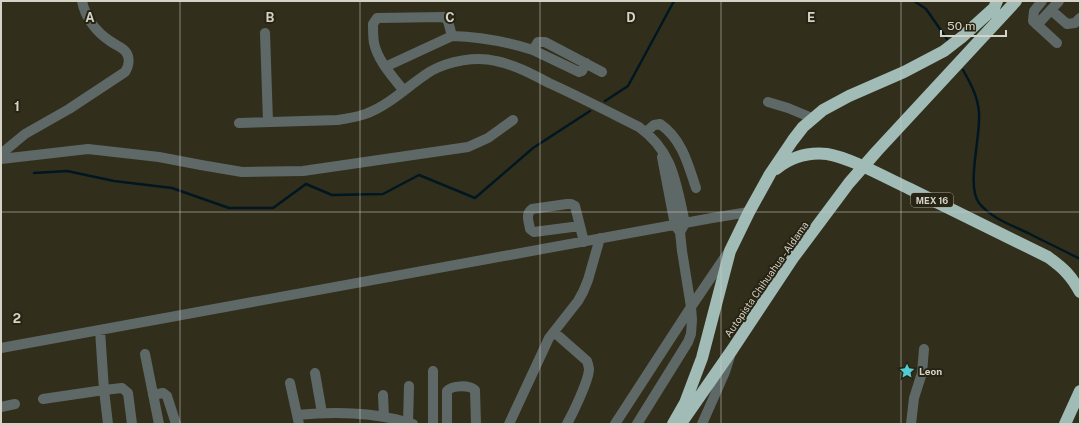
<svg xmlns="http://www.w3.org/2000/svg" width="1081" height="425" viewBox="0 0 1081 425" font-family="'Public Sans',sans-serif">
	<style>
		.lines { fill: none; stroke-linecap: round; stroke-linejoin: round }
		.stream { stroke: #001721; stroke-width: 2.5 }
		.minor { stroke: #5e6967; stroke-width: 10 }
		.highway { stroke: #a1bbb6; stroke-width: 12 }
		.grid { fill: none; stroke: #d5d2c8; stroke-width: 1; stroke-opacity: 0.55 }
		.labels { text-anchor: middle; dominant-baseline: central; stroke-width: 4; stroke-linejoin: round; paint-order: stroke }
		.shield { fill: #282413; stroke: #a19e92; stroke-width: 1 }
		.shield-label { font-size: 9px; font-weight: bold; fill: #d5d2c8 }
		.street-label { font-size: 10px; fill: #d5d2c8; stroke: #282413 }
		.poi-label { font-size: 10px; font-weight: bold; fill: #d5d2c8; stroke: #282413; text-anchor: start }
		.grid-label { font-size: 13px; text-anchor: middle; font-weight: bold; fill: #d5d2c8; stroke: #282413; stroke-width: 4; stroke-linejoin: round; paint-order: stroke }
	</style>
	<rect width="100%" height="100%" fill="#322e1c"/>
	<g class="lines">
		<path class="stream" d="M914 1 926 9 947 39
			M963 70C971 84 978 97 979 113 981 136 966 186 979 203 991 218 1011 225 1028 233 1045 242 1063 250 1080 259
			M605 101 628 86 674 1
			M34 173 67 171 114 181 172 188 229 208H273L306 184 332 195 383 194 419 175 475 198 533 148 590 111"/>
		<path class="minor" d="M1042 1 1034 11 1033 21 1057 43
			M1051 10 1067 24 1075 23 1080 18
			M1037 25 1059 1
			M265 33 268 122
			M533 50 579 72 582 71 586 63
			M385 67 452 36
			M404 91C392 76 378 61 374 43 373 37 373 30 373 24L377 18 444 17 448 21 452 36C482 37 505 41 533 50L538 42H545L602 72
			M768 102 788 108 812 118
			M239 123 338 120C348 118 359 117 368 113 391 104 410 84 431 71 449 61 476 56 496 61 515 65 532 74 549 83 580 97 609 112 639 127 674 152 676 184 685 223L680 232
			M646 132 654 125 660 124C682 139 688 164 696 188
			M1 154 25 134 69 109 125 72C129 66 130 58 126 52 122 47 115 45 110 41 96 32 85 17 82 1
			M1 159 88 149 159 157 201 165 242 172 303 171 468 147 488 138 513 120
			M580 226 534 232 530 229C529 222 525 214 532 209L567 204H571L575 206 584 242
			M554 332 587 361C588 364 589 367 589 370 588 382 573 413 567 424
			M1 348 712 218 749 212
			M145 354 159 424
			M433 371V424
			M315 373 322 413
			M290 383 299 424
			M153 395 163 393 167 396 176 424
			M383 395 384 417
			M43 399 104 390 100 330
			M1 407 15 404
			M297 415C336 411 376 412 413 424
			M408 423 409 386
			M108 424 104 390 122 388 128 393 132 424
			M447 424V391C452 385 469 385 475 390L476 424
			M509 424 549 338 578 301 583 292 588 280 600 238
			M615 424 691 307 727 254
			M637 424 688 342 691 334 692 320 691 307 682 251 680 232 675 225 662 157
			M702 424 725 372 730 356
			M911 424 914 398 922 373 924 349"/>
		<path class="highway" d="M776 169C791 157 808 152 827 154 851 158 886 178 908 188 955 211 1001 234 1048 257 1063 268 1071 275 1080 292
			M684 419 732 350 793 258 849 183 877 151 1016 1
			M673 424 685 403 702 358 730 251 749 212 770 174 793 140 803 127 823 110 849 96 904 72 944 51 962 37 994 8 997 1
			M1065 424 1080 391"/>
	</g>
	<path class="grid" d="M180 1V424M360 1V424M540 1V424M721 1V424M901 1V424M1 212H1080"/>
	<defs>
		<g id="sight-bare" transform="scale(1.2)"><path d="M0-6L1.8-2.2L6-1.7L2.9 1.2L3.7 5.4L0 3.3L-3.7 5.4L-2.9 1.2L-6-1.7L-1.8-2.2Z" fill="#51ccd3" stroke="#282413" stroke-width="2.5" paint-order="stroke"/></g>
	</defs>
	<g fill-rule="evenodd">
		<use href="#sight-bare" x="907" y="371"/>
	</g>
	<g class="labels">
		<rect class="shield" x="911" y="193" width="42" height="14" rx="3"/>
		<g class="shield-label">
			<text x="932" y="200">MEX 16</text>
		</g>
		<g class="street-label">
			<text transform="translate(766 279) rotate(-55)">Autopista Chihuahua - Aldama</text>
		</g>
		<g class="poi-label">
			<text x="919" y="371">Leon</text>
		</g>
	</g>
	<g class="grid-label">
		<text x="90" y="22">A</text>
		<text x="270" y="22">B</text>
		<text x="450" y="22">C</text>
		<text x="631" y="22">D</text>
		<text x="811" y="22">E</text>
		<text x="17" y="111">1</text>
		<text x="17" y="323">2</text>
	</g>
	<rect width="1081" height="425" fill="none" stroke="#d5d2c8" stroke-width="4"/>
	<path d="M941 30v6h65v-6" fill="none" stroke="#d5d2c8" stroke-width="2"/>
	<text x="947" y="30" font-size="12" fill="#d5d2c8" stroke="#282413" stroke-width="3" paint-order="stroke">50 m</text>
</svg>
